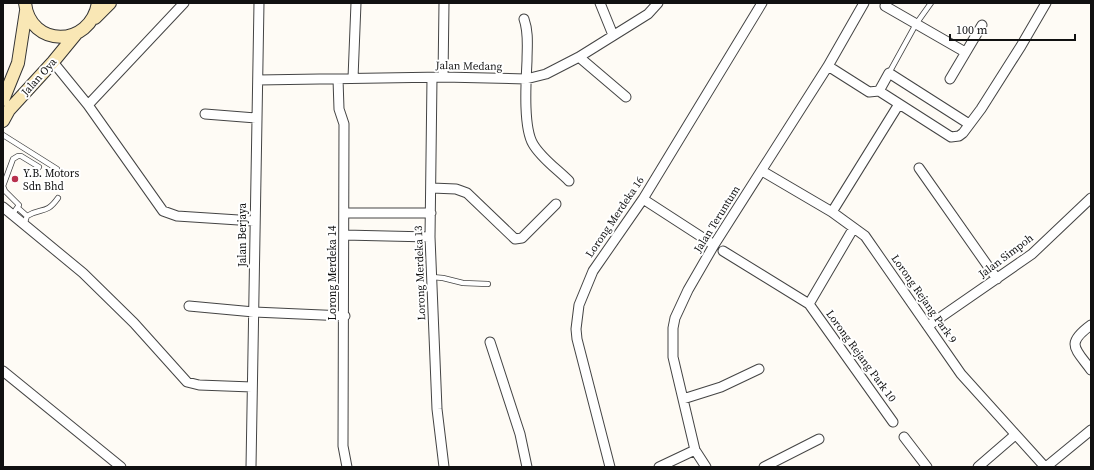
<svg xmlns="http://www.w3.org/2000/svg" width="1094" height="470" viewBox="0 0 1094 470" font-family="'Source Serif 4',serif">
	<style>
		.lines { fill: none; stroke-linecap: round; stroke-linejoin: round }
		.lane-casing { stroke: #444; stroke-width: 6 }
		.street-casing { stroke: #444; stroke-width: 11 }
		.secondary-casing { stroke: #333; stroke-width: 14 }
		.lane { stroke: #fff; stroke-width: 4.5 }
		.street { stroke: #fff; stroke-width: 9 }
		.secondary { stroke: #f9e7b5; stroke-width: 12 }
		.poi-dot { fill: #b8314d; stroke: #fff; stroke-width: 1.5 }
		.labels { text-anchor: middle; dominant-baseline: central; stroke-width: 4; stroke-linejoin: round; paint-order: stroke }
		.street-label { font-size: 11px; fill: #111; stroke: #fff }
		.poi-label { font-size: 11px; fill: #111; stroke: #fff; text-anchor: start }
	</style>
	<rect width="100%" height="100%" fill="#fefbf5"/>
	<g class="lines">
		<g class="lane-casing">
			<path id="lane" d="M889 73 916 24 931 3
				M3 135 57 169
				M18 208 27 216 24 225
				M12 215 19 205 5 191 3 186 13 159 18 156H21L39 167
				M27 216C42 207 46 215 58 198
				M432 277 443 278 463 283 488 284"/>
		</g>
		<g class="street-casing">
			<path id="street" d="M600 3 613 35
				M885 6 965 52
				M524 19C529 33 527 47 527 61 526 82 523 127 533 144 541 158 557 169 569 181
				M579 57 626 97
				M53 62 88 105 163 211 177 216 254 221
				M828 66 869 92 879 91 951 137 959 136 963 133 981 109 1021 46 1046 3
				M443 77 444 3
				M353 78 356 3
				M432 78 430 237 437 409 444 467
				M338 79 339 109 344 124 343 446 347 467
				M950 79 982 25
				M258 80 443 77 526 79 546 74 579 57 648 14 658 3
				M879 91 889 73 969 124
				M88 105 184 3
				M205 114 256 118
				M919 168 997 279
				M762 171 832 212 865 236 961 374 1045 467
				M432 188 456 189 467 193 515 239 522 238 556 204
				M643 199 714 245
				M3 207 83 273 134 323 187 382 199 385 252 387
				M832 212 899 104
				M344 213H431
				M344 235 430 237
				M723 251 809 304 893 422
				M809 304 853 229
				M189 306 254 312 345 316
				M1091 325C1065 344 1075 348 1091 370
				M928 326 1032 254 1091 198
				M490 342 520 434 527 467
				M3 371 121 467
				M683 399 721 387 759 369
				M904 437 927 467
				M251 467 259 3
				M610 467 577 339 576 329 579 305 593 271 643 199 762 3
				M659 467 695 450
				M706 467 695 450 673 357V328L675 318 688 290 714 245 828 66 864 3
				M764 467 819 439
				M978 467 1015 435
				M1046 467 1091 430"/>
		</g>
		<g class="secondary-casing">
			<path id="secondary" d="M25 3C30 48 90 48 98 3
				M95 18 110 3
				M3 100 18 63 26 11
				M3 121 9 110 53 62 76 34"/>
		</g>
		<use href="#lane" class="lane"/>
		<use href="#street" class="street"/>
		<use href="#secondary" class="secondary"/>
	</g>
	<circle class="poi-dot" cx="15" cy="179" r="4"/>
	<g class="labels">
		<g class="street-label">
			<text transform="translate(469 66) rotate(1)">Jalan Medang</text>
			<text transform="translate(39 77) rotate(-48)">Jalan Oya</text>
			<text transform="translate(615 217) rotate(-56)">Lorong Merdeka 16</text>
			<text transform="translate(717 219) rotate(-58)">Jalan Teruntum</text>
			<text transform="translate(242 235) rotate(-90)">Jalan Berjaya</text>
			<text transform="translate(1006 256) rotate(-37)">Jalan Simpoh</text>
			<text transform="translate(332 273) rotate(-90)">Lorong Merdeka 14</text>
			<text transform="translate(420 273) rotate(-92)">Lorong Merdeka 13</text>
			<text transform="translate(924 299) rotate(55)">Lorong Rejang Park 9</text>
			<text transform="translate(861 356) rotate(54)">Lorong Rejang Park 10</text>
		</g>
		<g class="poi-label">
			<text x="23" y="173">Y.B. Motors<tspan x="23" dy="13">Sdn Bhd</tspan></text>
		</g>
	</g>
	<rect width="1094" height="470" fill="none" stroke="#111111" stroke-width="8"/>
	<path d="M950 34v6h125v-6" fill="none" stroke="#111111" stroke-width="2"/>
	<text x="956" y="34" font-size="12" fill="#111111" stroke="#ffffff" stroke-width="3" paint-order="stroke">100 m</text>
</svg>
